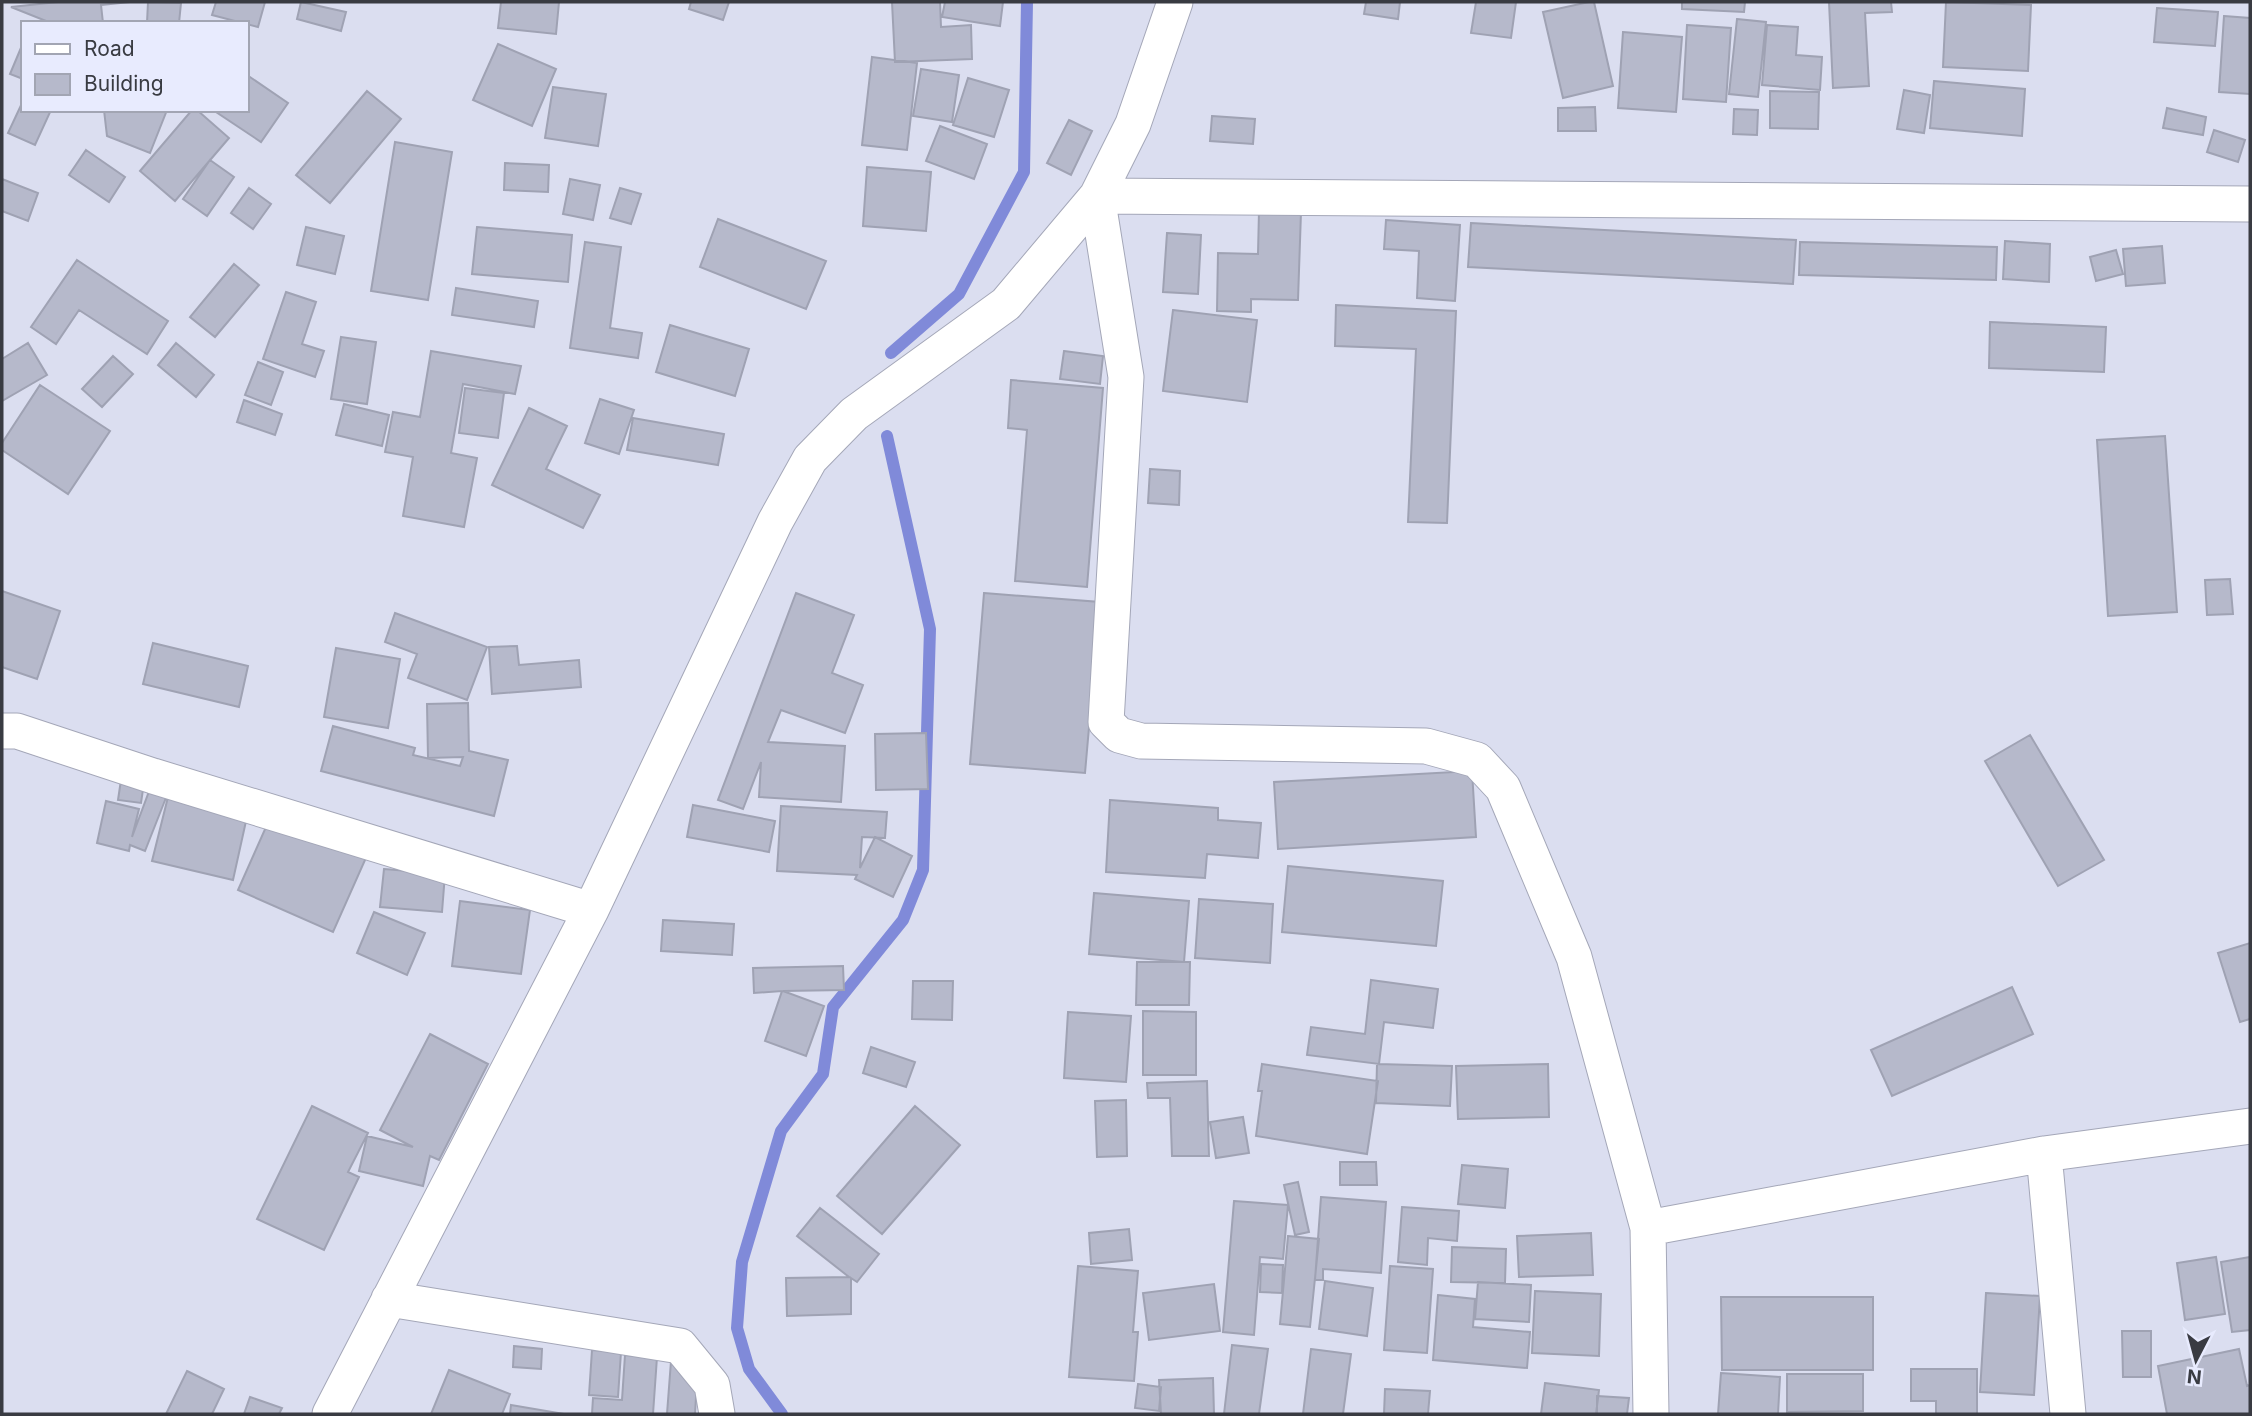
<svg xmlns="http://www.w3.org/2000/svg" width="2252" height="1416" viewBox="0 0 2252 1416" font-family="Inter,sans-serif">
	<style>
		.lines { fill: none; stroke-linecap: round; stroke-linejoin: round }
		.stream { stroke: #808ad9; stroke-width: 12 }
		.building { fill: #b6b9cb; stroke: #9fa2b3; stroke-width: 2 }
		.minor-casing { stroke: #a4a7b8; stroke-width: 37 }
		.minor { stroke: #fff; stroke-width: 35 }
	</style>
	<rect width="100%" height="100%" fill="#dbdef0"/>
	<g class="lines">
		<path class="stream" d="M891 353 959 294 1024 172 1027 2
			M782 1414 749 1369 737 1328 742 1262 781 1131 823 1074 833 1007 903 920 923 870 930 629 887 436"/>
	</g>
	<path class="building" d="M58 2H130L101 5 103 23H51L11 7Z
		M148 2 181 3 179 23H147Z
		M216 2H265L258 27 212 15Z
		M301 2 346 12 341 31 297 19Z
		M501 2H559L556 34 498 28Z
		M691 2H729L723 20 689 9Z
		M892 2H940L941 27 971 25 972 59 895 62Z
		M945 2H1003L1000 26 942 17Z
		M1366 2H1400L1398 19 1364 14Z
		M1476 2H1516L1511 38 1471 33Z
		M1589 2H1594L1613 86 1563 98 1543 12Z
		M1682 2H1745L1744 12 1682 9Z
		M1829 2H1891L1892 12 1865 13 1869 86 1833 88Z
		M1946 2 2031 5 2028 71 1943 67Z
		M2157 8 2218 12 2215 46 2154 42Z
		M2224 16 2250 18V94L2219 92Z
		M1737 19 1766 22 1758 97 1729 94Z
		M1687 25 1731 28 1726 102 1683 99Z
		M1767 25 1798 27 1796 55 1822 57 1820 90 1762 85Z
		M1623 32 1682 37 1676 112 1618 108Z
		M23 43V79L10 74Z
		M498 44 556 69 532 126 473 100Z
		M872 57 917 63 907 150 862 145Z
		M921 69 959 75 952 122 913 116Z
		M247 75 288 103 261 142 213 110H247Z
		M968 78 1009 90 994 137 953 125Z
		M1934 81 2025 89 2022 136 1930 128Z
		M553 87 606 94 598 146 545 138Z
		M1904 90 1930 95 1924 133 1897 129Z
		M367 91 401 119 330 203 296 175Z
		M1770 91 1819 92 1818 129 1770 128Z
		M23 101V110H51L35 145 8 133Z
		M1595 107 1596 131H1558V108Z
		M2167 108 2206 117 2203 135 2163 128Z
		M1734 109 1758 110 1757 135 1733 134Z
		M104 110H167L150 153 107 136Z
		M192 110H197L229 138 175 201 140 171Z
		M1212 116 1255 119 1253 144 1210 141Z
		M1069 120 1092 131 1071 175 1047 163Z
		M940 126 987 144 974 179 926 161Z
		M2214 130 2245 140 2238 162 2207 152Z
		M395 142 452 152 428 300 371 291Z
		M86 150 125 177 109 202 69 175Z
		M210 160 234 177 207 216 183 199Z
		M505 163 549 165 548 192 504 190Z
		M867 167 931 172 926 231 863 226Z
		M2 179 38 193 28 221 2 211Z
		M570 179 600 185 593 220 563 214Z
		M249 188 271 204 253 229 231 213Z
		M620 188 641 194 631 224 610 218Z
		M1259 211 1301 212 1298 300 1251 299V312L1217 311 1218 253 1258 254Z
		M718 219 826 261 806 309 700 267Z
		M1386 220 1460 225 1455 301 1417 298 1419 251 1384 249Z
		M1471 223 1796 240 1793 284 1468 267Z
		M306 227 344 236 335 274 297 265Z
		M477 227 572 235 568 282 472 274Z
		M1167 233 1201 235 1198 294 1163 292Z
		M2005 241 2050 244 2049 282 2003 279Z
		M585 242 621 247 610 328 642 333 638 358 570 348Z
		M1800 242 1997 247 1996 280 1799 275Z
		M2162 246 2165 283 2126 286 2123 249Z
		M2116 250 2123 274 2096 281 2090 257Z
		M77 260 168 321 147 354 79 310 56 344 31 327Z
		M234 264 259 285 215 337 190 317Z
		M456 288 538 301 534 327 452 315Z
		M286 292 316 302 302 344 324 351 315 377 263 359Z
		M1336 305 1456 311 1447 523 1408 522 1416 349 1335 346Z
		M1173 310 1257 320 1247 402 1163 391Z
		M1990 322 2106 327 2104 372 1989 368Z
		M670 325 749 349 735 396 656 372Z
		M341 337 376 342 367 404 331 399Z
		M28 343 47 375 2 401V359Z
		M176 343 214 375 196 397 158 365Z
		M431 351 521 366 515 394 463 384 451 453 477 458 464 527 403 516 413 457 385 452 393 412 420 417Z
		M1064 351 1103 356 1100 384 1060 379Z
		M113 356 133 374 102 407 82 389Z
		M258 362 283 372 271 405 245 395Z
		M1011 380 1103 388 1087 587 1015 581 1027 430 1008 428Z
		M40 385 110 431 68 494 2 450V443Z
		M465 388 504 393 498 438 459 433Z
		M600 399 634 410 619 454 585 443Z
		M244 400 282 414 275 435 237 422Z
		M344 404 389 415 382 446 336 435Z
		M529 408 567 426 546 469 600 495 583 528 492 485Z
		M633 418 724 434 718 465 627 450Z
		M2165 436 2177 612 2108 616 2097 440Z
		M1150 469 1180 471 1179 505 1148 503Z
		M2230 579 2233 614 2207 615 2205 580Z
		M2 591 60 611 37 679 2 667Z
		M796 593 854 615 832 673 863 685 845 733 781 710 768 742 845 746 841 802 759 797 761 762 743 809 718 800Z
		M984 593 1100 602 1085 773 970 764Z
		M395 613 487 647 467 700 408 678 417 654 385 642Z
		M153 643 248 666 239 707 143 684Z
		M517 646 519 665 579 660 581 687 492 694 489 647Z
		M336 648 400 659 388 728 324 717Z
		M468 703 469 751 508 760 494 816 321 771 333 726 415 748 413 755 460 766 463 757 428 758 427 704Z
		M926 733 928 789 876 790 875 734Z
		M2030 735 2104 860 2058 886 1985 761Z
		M1472 771 1476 837 1278 849 1274 782Z
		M122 773 145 776 141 803 118 800Z
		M154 778 250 803 233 880 152 861 171 785 145 851 130 845 129 851 97 843 106 801 139 809 132 837Z
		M1110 800 1218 808V820L1261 823 1258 858 1207 854 1205 878 1106 872Z
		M693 805 775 821 769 852 687 837Z
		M781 806 887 812 885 838 862 837 860 868 875 837 912 856 893 897 855 879 857 875 777 871Z
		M274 809 369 851 333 932 238 890Z
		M1288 866 1443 881 1436 946 1282 932Z
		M384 869 445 874 442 912 380 907Z
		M1094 893 1189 901 1184 962 1089 954Z
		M1199 899 1273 904 1270 963 1195 958Z
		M460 901 530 910 521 974 452 966Z
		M374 912 425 933 407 975 357 953Z
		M663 920 734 924 732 955 661 951Z
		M2250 943V1019L2240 1022 2218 953Z
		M1137 962H1190L1189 1005H1136Z
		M843 966 844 990 783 991 824 1006 806 1056 765 1041 782 991 754 993 753 968Z
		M1371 980 1438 989 1433 1028 1384 1022 1379 1064 1307 1055 1311 1027 1365 1034Z
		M913 981H953L952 1020 912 1019Z
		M2012 987 2033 1034 1892 1096 1871 1050Z
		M1143 1011 1196 1012V1075H1143Z
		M1068 1012 1131 1016 1126 1082 1064 1078Z
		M430 1034 488 1064 439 1160 430 1156 423 1186 359 1171 367 1136 413 1147 380 1130Z
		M871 1047 915 1062 906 1087 863 1073Z
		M1262 1064 1378 1081 1367 1154 1256 1136 1262 1091H1258Z
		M1377 1064 1452 1066 1450 1106 1376 1103Z
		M1548 1064 1549 1117 1458 1119 1456 1066Z
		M1207 1081 1209 1156H1172L1170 1098H1148L1147 1083Z
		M1126 1100 1127 1156 1097 1157 1095 1101Z
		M312 1106 368 1133 348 1172 359 1177 324 1250 257 1219Z
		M915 1106 960 1145 882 1234 837 1196Z
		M1243 1117 1249 1153 1216 1158 1210 1122Z
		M1340 1162H1376L1377 1185H1340Z
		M1462 1165 1508 1169 1505 1208 1458 1204Z
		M1298 1182 1309 1232 1295 1235 1284 1185Z
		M1321 1197 1386 1202 1381 1273 1323 1269V1280H1315Z
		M1234 1201 1288 1205 1283 1259 1260 1257 1254 1335 1223 1332Z
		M1402 1207 1459 1211 1457 1241 1428 1238 1427 1265 1398 1262Z
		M820 1208 879 1254 857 1282 851 1278V1314L787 1316 786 1278 849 1277 797 1236Z
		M1129 1229 1132 1260 1091 1264 1089 1233Z
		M1591 1233 1593 1275 1519 1277 1517 1236Z
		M1288 1236 1319 1239 1310 1327 1280 1324Z
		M1452 1247 1506 1249 1505 1283 1451 1282Z
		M2216 1257 2225 1314 2185 1320 2177 1263Z
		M2250 1257V1330L2232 1332 2221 1262Z
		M1261 1264 1283 1265 1282 1293 1260 1292Z
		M1078 1266 1138 1271 1133 1332H1138L1134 1381 1069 1377Z
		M1390 1266 1433 1269 1427 1353 1384 1350Z
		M1325 1281 1373 1288 1367 1336 1319 1329Z
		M1478 1282 1531 1285 1529 1322 1475 1319Z
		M1214 1284 1220 1331 1149 1340 1143 1293Z
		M1535 1291 1601 1294 1599 1356 1532 1353Z
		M1986 1293 2040 1296 2034 1395 1980 1392Z
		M1438 1295 1475 1299 1473 1327 1530 1332 1527 1368 1433 1360Z
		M1721 1297H1873V1370H1722Z
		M2122 1331H2151V1377H2123Z
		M1232 1345 1268 1349 1259 1414H1224Z
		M514 1346 542 1349 541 1369 513 1367Z
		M1311 1349 1351 1354 1343 1414H1303Z
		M2239 1349 2247 1386 2250 1385V1414H2167L2158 1366Z
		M592 1350 621 1352 618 1397 589 1395Z
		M625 1355 657 1357 653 1414H592L593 1398 622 1400Z
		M671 1361 698 1364 695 1414H667Z
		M1911 1369H1977V1414H1936V1401H1911Z
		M449 1370 510 1394 502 1414H431Z
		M187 1371 224 1389 212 1414H166Z
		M1721 1373 1780 1377 1778 1414H1718Z
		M1787 1374H1863V1411L1787 1412Z
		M1213 1378 1214 1414H1161L1159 1380Z
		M1545 1383 1599 1390 1596 1414H1541Z
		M1138 1384 1161 1387 1159 1411 1135 1408Z
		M1385 1389 1430 1391 1428 1414H1384Z
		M1597 1396 1629 1398 1627 1414H1597Z
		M250 1397 282 1408 279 1414H244Z
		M511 1405 564 1414H510Z"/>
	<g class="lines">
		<g class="minor-casing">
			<path id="minor" d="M2 731H17L153 776 591 910
				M2044 1154 2068 1414
				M1648 1228 2044 1154 2250 1126
				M389 1299 680 1346 712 1385 717 1414
				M330 1414 591 910 775 522 810 459 854 414 1006 304 1097 196 1133 124 1175 2
				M1651 1414 1648 1228 1574 957 1503 788 1477 760 1426 746 1141 741 1119 735 1106 722 1126 377 1097 196 2250 204"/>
		</g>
		<use href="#minor" class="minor"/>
	</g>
	<rect width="2252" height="1416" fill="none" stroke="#393b42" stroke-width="7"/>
	<rect x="21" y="21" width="228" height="91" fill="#e8ebfe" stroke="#a2a5b3" stroke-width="2"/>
	<rect x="35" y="44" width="35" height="10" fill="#ffffff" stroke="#a2a5b3" stroke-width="2"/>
	<text x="84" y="56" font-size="21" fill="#393b42">Road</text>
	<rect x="35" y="74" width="35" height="21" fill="#b6b9cb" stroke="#a2a5b3" stroke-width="2"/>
	<text x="84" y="91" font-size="21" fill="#393b42">Building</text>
	<g transform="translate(2196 1360) rotate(186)" stroke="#e8ebfe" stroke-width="5" paint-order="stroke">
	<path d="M0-5L12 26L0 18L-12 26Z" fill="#393b42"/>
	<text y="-10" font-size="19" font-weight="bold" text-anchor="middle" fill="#393b42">N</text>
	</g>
</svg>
